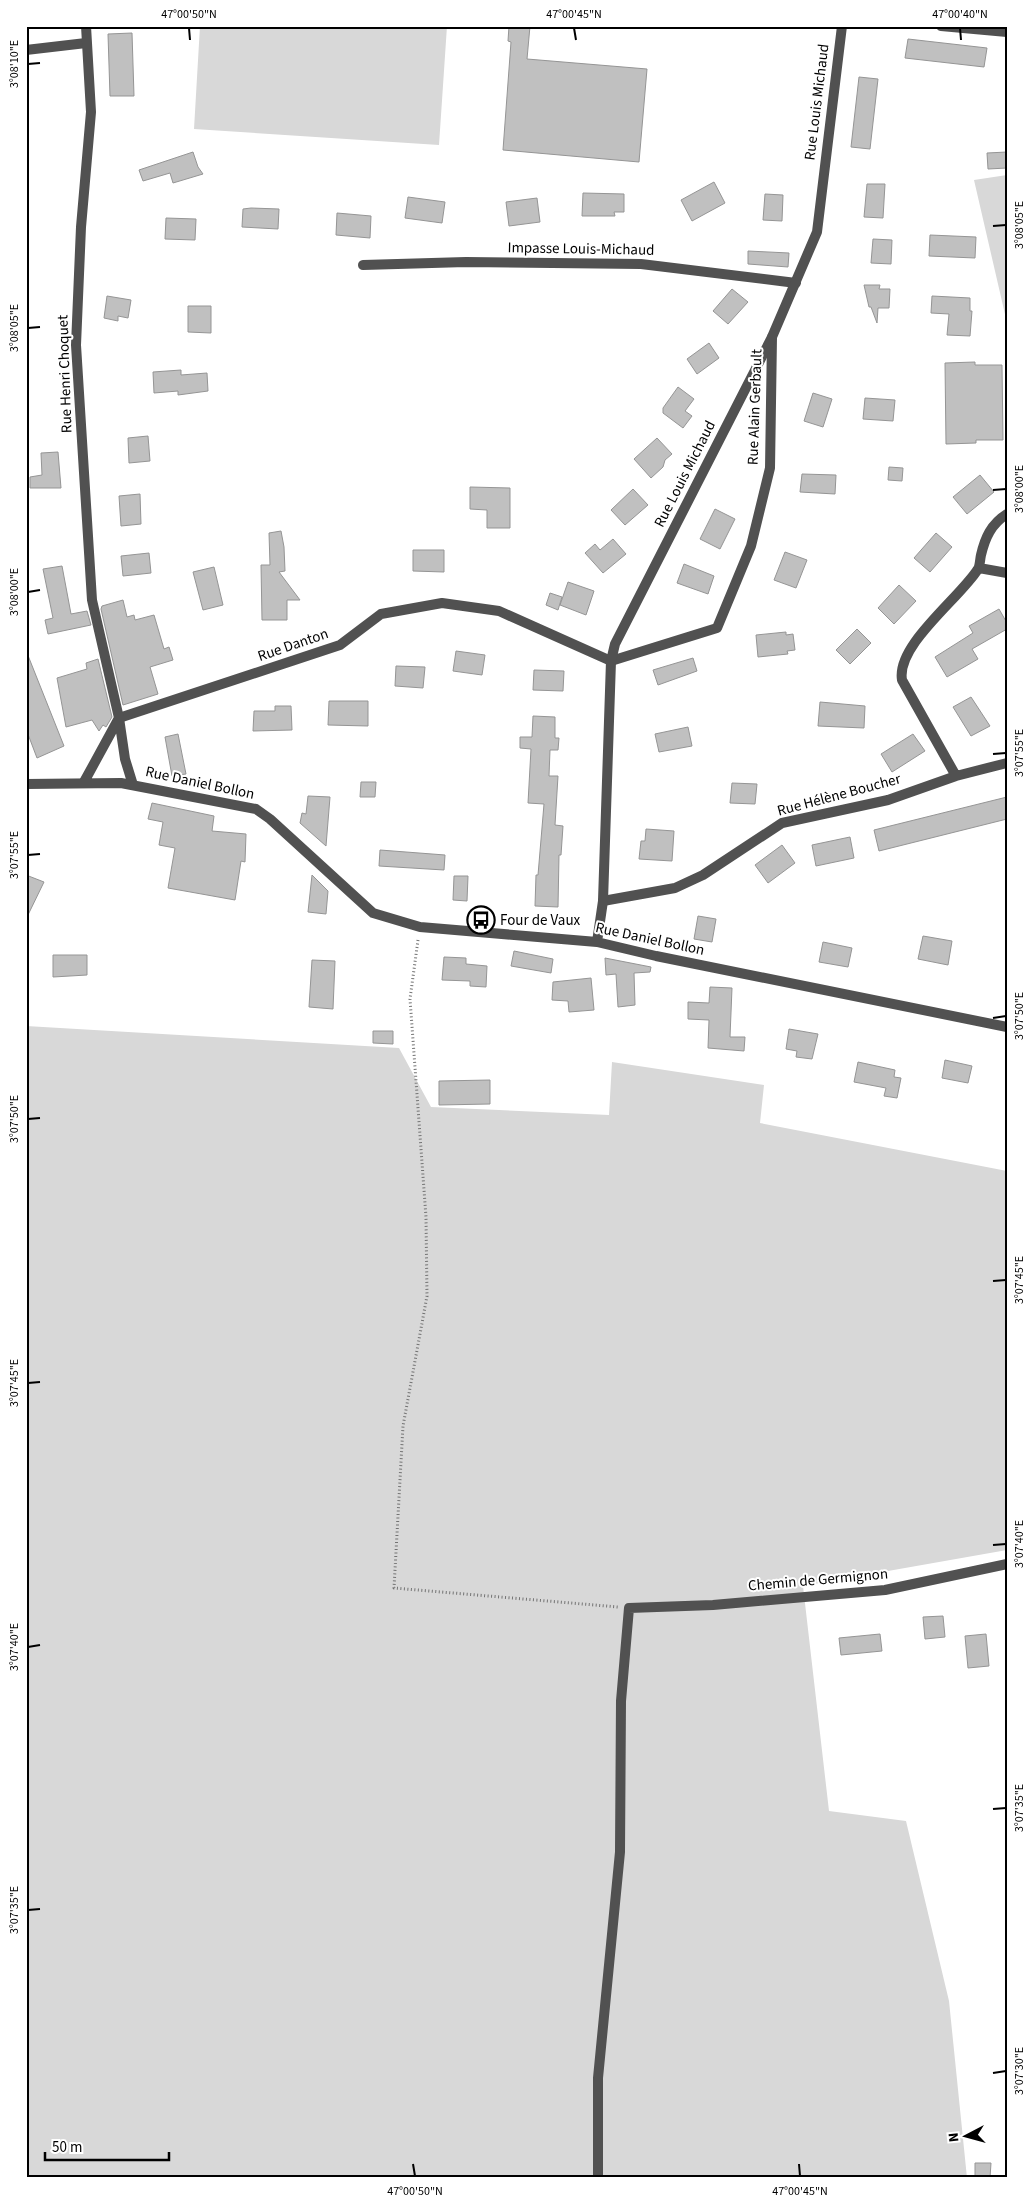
<svg xmlns="http://www.w3.org/2000/svg" width="1033" height="2204" viewBox="0 0 1033 2204" font-family="'Source Sans 3',sans-serif">
	<style>
		.green { fill: #d8d8d8 }
		.building { fill: #c0c0c0; stroke: #959595 }
		.lines { fill: none; stroke-linecap: round; stroke-linejoin: round }
		.path { stroke: #737373; stroke-width: 3; stroke-dasharray: 1 2.5; stroke-linecap: butt }
		.minor { stroke: #515151; stroke-width: 10 }
		.tertiary { stroke: #515151; stroke-width: 10 }
		.ticks { fill: none; stroke: #000; stroke-width: 2 }
		.labels { text-anchor: middle; dominant-baseline: central; stroke-width: 4; stroke-linejoin: round; paint-order: stroke }
		.street-label { font-size: 15px; fill: #000; stroke: #fff }
		.poi-label { font-size: 15px; fill: #000; stroke: #fff; text-anchor: start }
		.neatline { fill: none; stroke: #000; stroke-width: 2 }
		.ticks-label { font-size: 12px; text-anchor: middle; fill: #000 }
	</style>
	<rect width="100%" height="100%" fill="#fff"/>
	<path class="green" d="M200 26H447L439 145 194 129Z
		M1007 175V323L974 180Z
		M26 1026 399 1048 431 1107 609 1115 612 1062 764 1085 760 1123 1007 1171V1550L803 1586 829 1811 906 1821 949 2001 967 2178H26Z"/>
	<path class="building" d="M509 26H530L527 59 647 69 639 162 503 150 511 42 508 41Z
		M132 33 134 96H110L108 34Z
		M908 39 987 48 984 67 905 58Z
		M859 77 878 79 870 149 851 147Z
		M193 152 198 167 203 174 173 183 170 173 143 181 139 170Z
		M1007 152V168L988 169 987 153Z
		M714 182 725 203 692 221 681 200Z
		M867 184H885L883 218 864 217Z
		M583 193 624 194V212H614L615 216H582Z
		M765 194 783 195 782 221 763 220Z
		M408 197 445 202 442 223 405 218Z
		M537 198 540 222 509 226 506 202Z
		M251 208 279 209 278 229 242 227 243 209Z
		M337 213 371 216 370 238 336 235Z
		M166 218 196 219 195 240 165 239Z
		M930 235 976 237 975 258 929 256Z
		M873 239 892 240 891 264 871 263Z
		M748 251 789 253 788 267 748 264Z
		M864 285H880L879 289H890L889 308H878L877 323 871 307H869Z
		M732 289 748 302 728 324 713 311Z
		M107 296 131 300 128 318 118 316V321L104 318Z
		M932 296 970 298V311H972L970 336 947 335 949 314 931 313Z
		M188 306H211V333L188 332Z
		M709 343 719 358 697 374 687 359Z
		M975 362V365H1002L1003 440H976V443L946 444 945 363Z
		M181 370V375L207 373 208 391 178 395V391L154 393 153 372Z
		M678 387 694 399 685 411 692 416 683 428 663 413V408Z
		M813 393 832 399 823 427 804 421Z
		M865 398 895 400 893 421 863 419Z
		M148 436 150 461 129 463 128 438Z
		M657 438 672 454 665 460 663 467 651 478 634 459Z
		M58 452 61 488H30V477L42 475 41 453Z
		M889 467 903 468 902 481 888 480Z
		M802 474 836 475 835 494 800 492Z
		M980 475 994 492 967 514 953 497Z
		M470 487 510 488V528H487V510L470 509Z
		M633 489 648 505 625 525 611 510Z
		M140 494 141 524 121 526 119 496Z
		M715 509 735 519 720 549 700 539Z
		M281 531 284 547 285 571 279 572 300 600H287V620H262L261 565H270L269 533Z
		M936 533 952 547 930 572 914 558Z
		M613 539 626 554 603 573 585 553 595 544 600 550Z
		M413 550H444V572L413 571Z
		M785 552 807 560 796 588 774 580Z
		M149 553 151 573 123 576 121 556Z
		M684 564 714 576 708 594 677 583Z
		M62 566 71 614 87 611 91 625 48 634 45 620 53 618 43 569Z
		M214 567 223 605 203 610 193 572Z
		M568 582 594 591 586 615 560 605Z
		M899 585 916 601 894 624 878 608Z
		M550 593 562 597 558 610 546 605Z
		M123 600 127 617 134 615 135 620 154 615 164 649 169 647 173 660 150 667 158 694 123 705 101 609 102 606Z
		M999 609 1007 623V629L972 649 978 659 947 677 935 657 973 633 969 626Z
		M857 629 871 643 850 664 836 650Z
		M786 632V635L793 634 795 650 787 651 788 654 758 657 756 635Z
		M456 651 485 655 482 675 453 671Z
		M27 653 64 746 37 758 26 729Z
		M693 658 697 671 658 685 653 670Z
		M98 659 112 717 106 727 103 725 99 731 92 720 66 727 57 678 87 669 86 663Z
		M396 666 425 667 423 688 395 686Z
		M534 670 564 671 563 691 533 690Z
		M971 697 990 726 971 736 953 707Z
		M329 701H368V726L328 725Z
		M820 702 865 706 864 728 818 726Z
		M275 706H291L292 730 253 731 254 711H275Z
		M533 716 555 717V738H559L558 750H550L549 776H558L555 825 563 826 561 855H559L558 907 535 906 536 875H538L544 804 528 803 531 749 520 748V737H532Z
		M688 727 692 746 659 752 655 734Z
		M178 734 186 774 172 776 165 737Z
		M913 734 925 751 892 772 881 754Z
		M361 782H376L375 797H360Z
		M732 783 757 784 755 804 730 803Z
		M308 796 330 797 326 846 300 823 302 813 306 814Z
		M1007 797V819L879 851 874 830Z
		M152 803 214 816 212 831 246 834 245 862 241 861 235 900 168 888 175 848 159 845 163 822 148 819Z
		M646 829 674 831 672 861 639 859 641 841H645Z
		M850 837 854 858 816 866 812 845Z
		M782 845 795 863 768 883 755 865Z
		M380 850 445 855 444 870 379 866Z
		M26 875 44 882 26 919Z
		M312 875 328 891 326 914 308 912Z
		M454 876H468L467 901 453 900Z
		M698 916 716 919 712 942 694 939Z
		M923 936 952 941 948 965 918 959Z
		M823 942 852 948 848 967 819 962Z
		M514 951 553 959 551 973 511 966Z
		M53 955H87V975L53 977Z
		M444 957 466 958V964L487 966 486 987 470 986V981L442 980Z
		M605 958 651 967 650 972 634 973 635 1005 618 1007 616 974 606 975Z
		M312 960 335 961 333 1009 309 1007Z
		M591 978 594 1010 569 1012 568 1001 552 1000 553 982Z
		M710 987 732 988 730 1037H745L744 1051 708 1048 709 1020 688 1019V1002L709 1003Z
		M789 1029 818 1034 812 1059 796 1057 797 1051 786 1049Z
		M373 1031H393V1044L373 1043Z
		M945 1060 972 1066 968 1083 942 1078Z
		M858 1062 895 1070 894 1077 901 1078 897 1098 884 1096 886 1088 854 1082Z
		M490 1080V1104L439 1105V1081Z
		M943 1616 945 1637 925 1639 923 1617Z
		M880 1634 882 1651 841 1655 839 1638Z
		M986 1634 989 1666 968 1668 965 1636Z
		M975 2163H991L990 2178H975Z"/>
	<g class="lines">
		<path class="path" d="M418 940 410 999 426 1217 427 1296 403 1426 394 1588 618 1607"/>
		<path class="minor" d="M941 26 1007 32
			M26 50 86 43
			M363 265 466 262 641 264 796 283
			M979 568 1007 573
			M119 718 340 645 381 614 442 603 499 611 611 661 717 628 751 546 770 468 772 337
			M956 776 902 680C896 645 960 598 978 569 980 566 980 559 981 555 985 538 991 524 1007 514
			M603 901 675 888 703 875 782 823 888 800 956 776 1007 763
			M598 2178V2078L620 1852 621 1701 629 1608 713 1605 885 1590 1007 1564"/>
		<path class="tertiary" d="M86 26 91 112 81 227 76 345 92 600 119 718 125 759 133 785
			M84 782 119 718
			M26 784 121 783 256 809 270 819 373 913 420 927 597 942 656 956 1007 1027
			M597 942 603 901 611 661 615 644 772 337 817 232 842 26"/>
	</g>
	<path class="ticks" d="M189 28 190 40M574 28 576 40M960 28 961 40M28 64 40 63M993 226 1006 225M28 328 40 327M993 490 1006 489M28 592 40 590M993 754 1006 753M28 855 40 854M993 1018 1006 1016M28 1119 40 1118M993 1281 1006 1280M28 1383 40 1382M993 1545 1006 1544M28 1647 40 1645M993 1809 1006 1808M28 1910 40 1909M993 2073 1006 2071M413 2164 415 2176M799 2164 800 2176"/>
	<defs>
		<g id="bus-ring" transform="scale(1.4375)"><circle r="9.5" fill="#fff" stroke="#000" stroke-width="1.5"/><path d="M-5-6H5V4H4V6H2V4H-2V6H-4V4H-5ZM-3.5-4V0h7V-4ZM-3.5 1.2v1.5H-2V1.2ZM2 1.2v1.5H3.5V1.2Z" fill="#000"/></g>
	</defs>
	<g fill-rule="evenodd">
		<use href="#bus-ring" x="481" y="920"/>
	</g>
	<g class="labels">
		<g class="street-label">
			<text transform="translate(817 102) rotate(-83)">Rue Louis Michaud</text>
			<text transform="translate(581 249) rotate(1)">Impasse Louis-Michaud</text>
			<text transform="translate(65 374) rotate(-92)">Rue Henri Choquet</text>
			<text transform="translate(755 407) rotate(-88)">Rue Alain Gerbault</text>
			<text transform="translate(685 474) rotate(-63)">Rue Louis Michaud</text>
			<text transform="translate(293 645) rotate(-19)">Rue Danton</text>
			<text transform="translate(200 783) rotate(12)">Rue Daniel Bollon</text>
			<text transform="translate(839 795) rotate(-15)">Rue Hélène Boucher</text>
			<text transform="translate(650 939) rotate(12)">Rue Daniel Bollon</text>
			<text transform="translate(818 1580) rotate(-5)">Chemin de Germignon</text>
		</g>
		<g class="poi-label">
			<text x="500" y="920">Four de Vaux</text>
		</g>
	</g>
	<rect width="1033" height="2204" fill="none" stroke="#ffffff" stroke-width="55"/>
	<g transform="translate(966 2136) rotate(264)" stroke="#ffffff" stroke-width="4" paint-order="stroke">
	<path d="M0-4L9 19L0 12L-9 19Z" fill="#000000"/>
	<text y="-8" font-size="14" font-weight="bold" text-anchor="middle" fill="#000000">N</text>
	</g>
	<path d="M45 2152v8h124v-8" fill="none" stroke="#000000" stroke-width="2.5"/>
	<text x="52" y="2152" font-size="15" fill="#000000" stroke="#ffffff" stroke-width="4" paint-order="stroke">50 m</text>
	<rect x="28" y="28" width="978" height="2148" class="neatline"/>
	<g class="ticks-label">
		<text x="189" y="18">47°00'50"N</text>
		<text x="574" y="18">47°00'45"N</text>
		<text x="960" y="18">47°00'40"N</text>
		<text transform="translate(14 64) rotate(-90)" y="4">3°08'10"E</text>
		<text transform="translate(1019 225) rotate(-90)" y="4">3°08'05"E</text>
		<text transform="translate(14 328) rotate(-90)" y="4">3°08'05"E</text>
		<text transform="translate(1019 489) rotate(-90)" y="4">3°08'00"E</text>
		<text transform="translate(14 592) rotate(-90)" y="4">3°08'00"E</text>
		<text transform="translate(1019 753) rotate(-90)" y="4">3°07'55"E</text>
		<text transform="translate(14 855) rotate(-90)" y="4">3°07'55"E</text>
		<text transform="translate(1019 1016) rotate(-90)" y="4">3°07'50"E</text>
		<text transform="translate(14 1119) rotate(-90)" y="4">3°07'50"E</text>
		<text transform="translate(1019 1280) rotate(-90)" y="4">3°07'45"E</text>
		<text transform="translate(14 1383) rotate(-90)" y="4">3°07'45"E</text>
		<text transform="translate(1019 1544) rotate(-90)" y="4">3°07'40"E</text>
		<text transform="translate(14 1647) rotate(-90)" y="4">3°07'40"E</text>
		<text transform="translate(1019 1808) rotate(-90)" y="4">3°07'35"E</text>
		<text transform="translate(14 1910) rotate(-90)" y="4">3°07'35"E</text>
		<text transform="translate(1019 2071) rotate(-90)" y="4">3°07'30"E</text>
		<text x="415" y="2195">47°00'50"N</text>
		<text x="800" y="2195">47°00'45"N</text>
	</g>
</svg>
